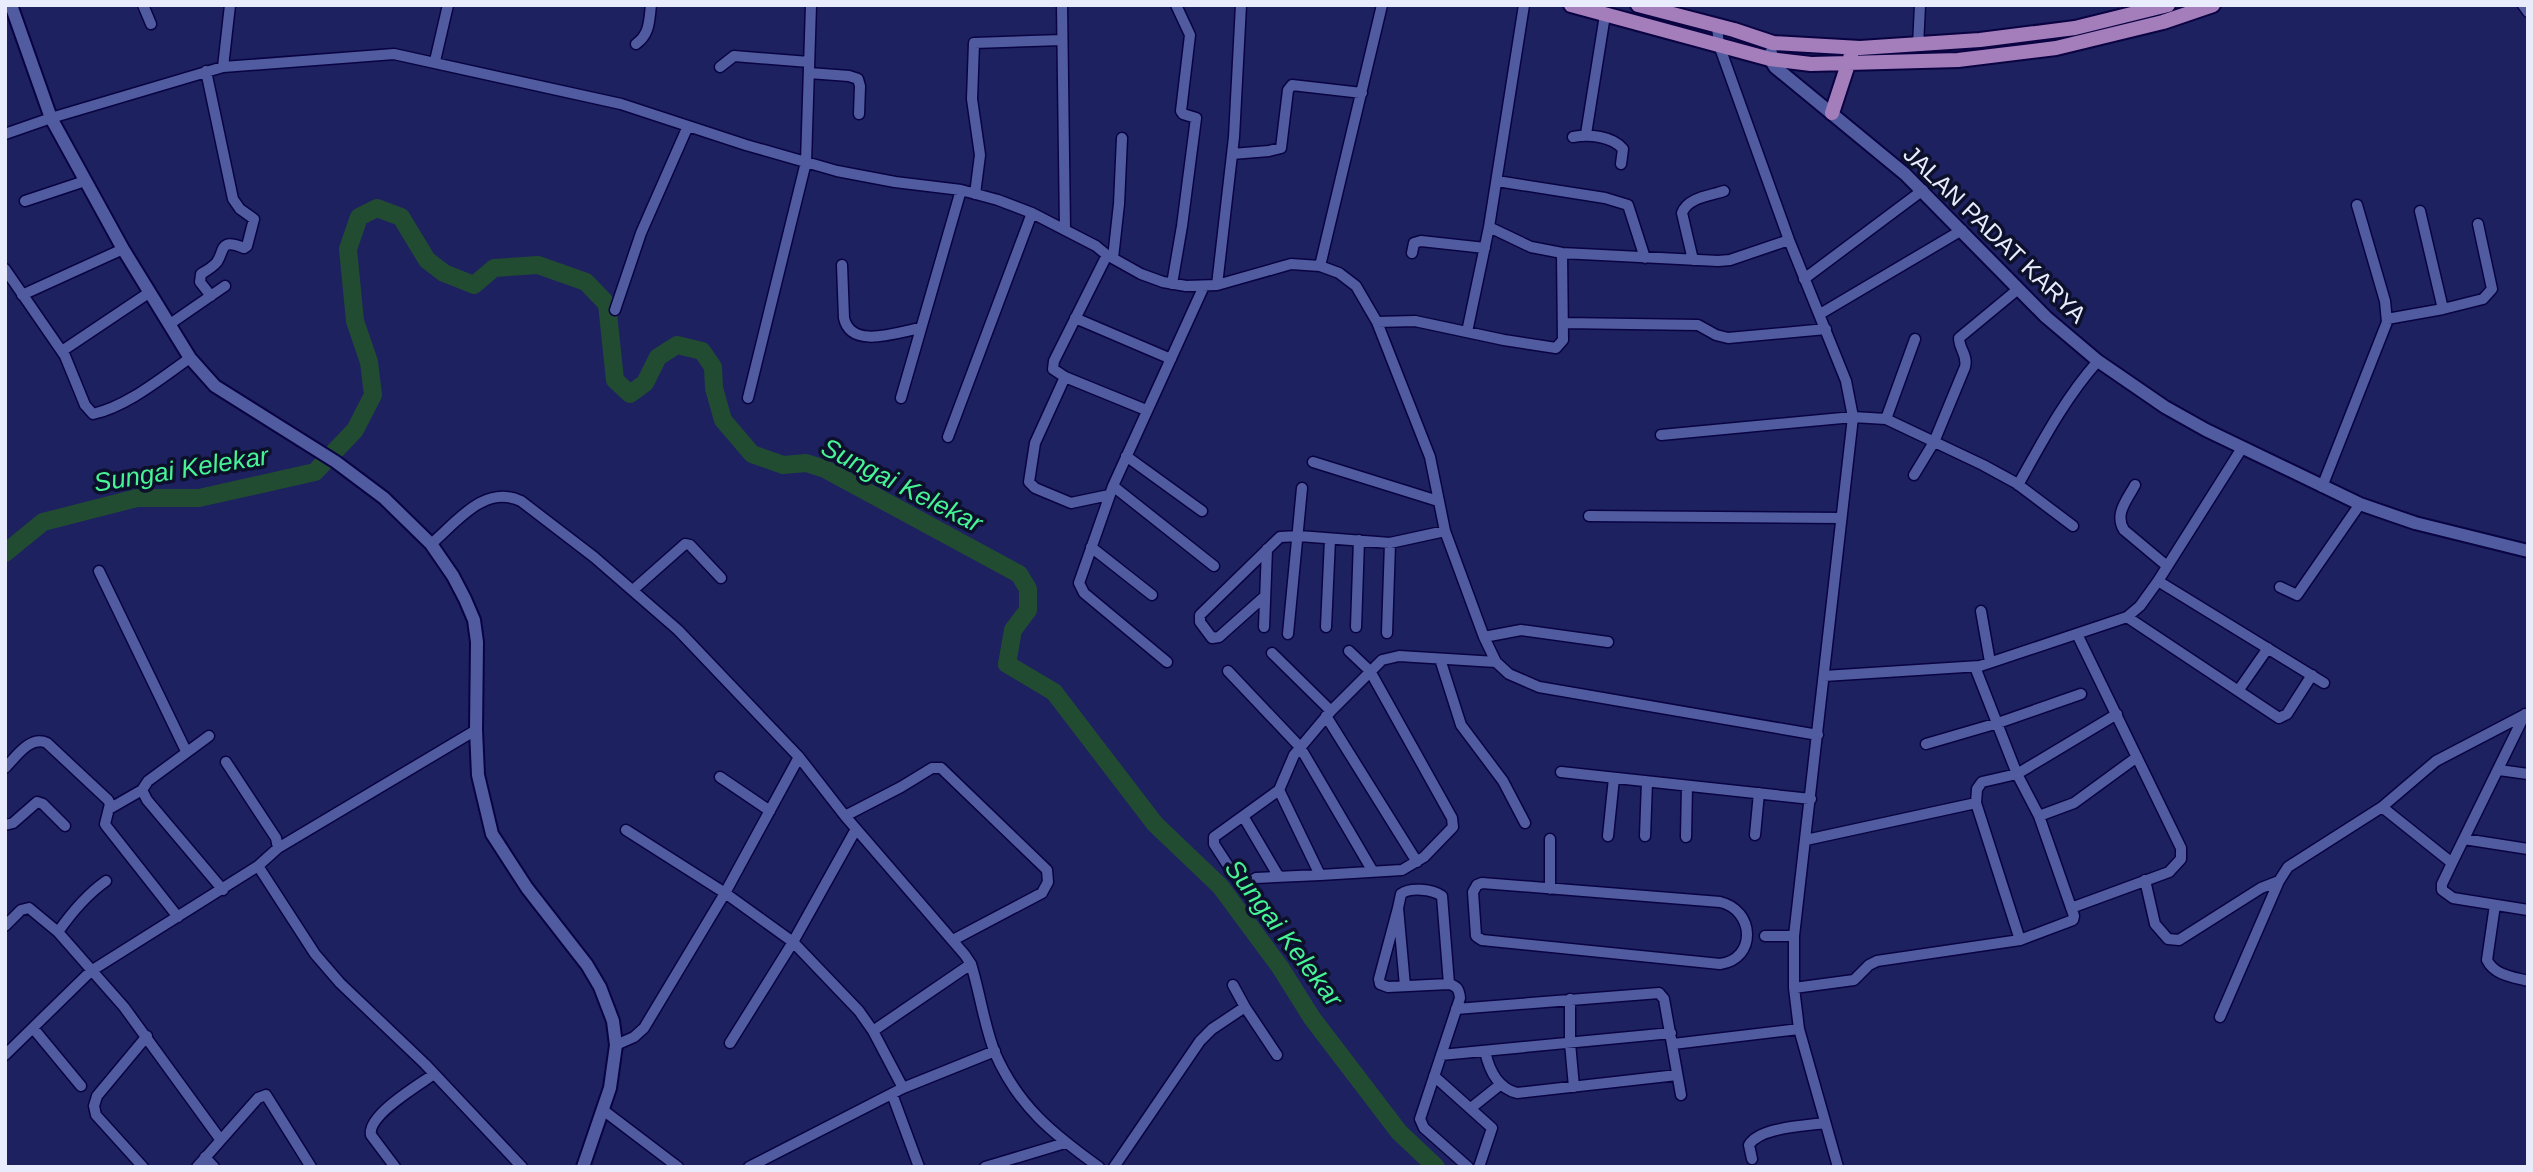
<svg xmlns="http://www.w3.org/2000/svg" width="2533" height="1172" viewBox="0 0 2533 1172" font-family="Helvetica,sans-serif">
	<style>
		.lines { fill: none; stroke-linecap: round; stroke-linejoin: round }
		.river { stroke: #224c32; stroke-width: 18 }
		.minor-casing { stroke: #0a0342; stroke-width: 13 }
		.tertiary-casing { stroke: #0a0342; stroke-width: 16 }
		.primary-casing { stroke: #0a0342; stroke-width: 18 }
		.minor { stroke: #505c9f; stroke-width: 10 }
		.tertiary { stroke: #505c9f; stroke-width: 12 }
		.primary { stroke: #a47dbb; stroke-width: 14 }
		.labels { text-anchor: middle; dominant-baseline: central; stroke-width: 7; stroke-linejoin: round; paint-order: stroke }
		.street-label { font-size: 24px; fill: #e8ecfc; stroke: #0c102b }
		.water-label { font-size: 26px; font-style: italic; fill: #47f495; stroke: #0c102b }
	</style>
	<rect width="100%" height="100%" fill="#1d215f"/>
	<g class="lines">
		<path class="river" d="M5 553 43 522 137 498H199L315 472 355 430 373 395 369 362 355 321 348 249 359 217 377 208 401 217 427 260 444 273 474 285 494 268 538 265 586 282 607 304 615 380 630 394 645 383 658 357 677 345 702 351 713 367 714 388 723 420 752 454 783 465 806 463 825 469 1019 574 1028 589V610L1013 630 1007 664 1054 692 1155 824 1220 886 1280 967 1312 1018 1399 1132 1436 1167"/>
		<g class="minor-casing">
			<path id="minor" d="M143 5 151 24
				M1062 5 1065 230
				M2523 5 2528 12
				M1717 26 1719 45 1789 240 1846 381 1853 417 1794 936V988L1799 1029 1838 1167
				M636 44C650 34 649 21 651 5
				M1918 46 1920 5
				M435 61 448 5
				M223 67 230 5
				M720 67 734 56 809 62
				M206 71 233 199 240 209 254 219 247 246 244 248C219 238 225 250 217 262 213 267 206 271 201 274L200 282 211 296
				M809 73 849 76 858 79 860 86 859 114
				M5 134 51 118 223 67 394 54 621 104 746 145 837 171 895 182 961 190 998 200 1032 213 1096 246 1107 255 1141 274 1163 282 1186 286 1217 285 1291 264 1320 266 1339 273 1356 286 1377 322 1430 457 1445 531 1484 637 1496 662 1509 674 1539 687 1818 735
				M1586 134 1605 15
				M1573 137C1589 134 1612 136 1623 149L1621 164
				M1232 154 1269 151 1281 148 1288 90 1292 85 1362 93
				M1497 181 1605 198 1628 205 1645 258
				M975 194 980 155 972 99 974 43 1062 40
				M25 201 85 181
				M1489 227 1531 247 1562 253 1718 261 1730 260 1789 240
				M1412 253 1414 243 1421 241 1485 248
				M1107 255 1054 361 1053 369 1065 377 1146 410
				M1113 258 1119 204 1122 138
				M1693 260 1682 213C1688 197 1710 196 1724 191
				M842 265 844 318C851 350 898 332 921 328
				M1320 266 1382 5
				M5 269 65 356 85 405 93 414C128 406 161 378 190 358
				M1804 279 1923 190
				M1172 284 1182 226 1196 118 1183 114 1181 111 1190 35 1176 5
				M1217 285 1234 137 1241 5
				M22 295 123 249
				M2443 309 2483 299 2492 289 2478 224
				M615 310 641 233 688 126
				M1820 314 1962 230
				M1075 318 1171 359
				M2387 319 2443 309 2420 211
				M1377 322 1415 321 1504 340 1556 348 1563 340 1562 253
				M1564 323 1698 325 1716 335 1728 338 1826 329
				M170 324 225 286
				M1467 332 1489 227 1524 5
				M62 351 150 292
				M1065 377 1035 443 1029 482 1035 488 1071 503 1109 495
				M748 398 806 162 811 5
				M901 398 961 190
				M1886 419 1915 339
				M1661 435 1853 417 1886 419 1983 465 2016 483 2073 526
				M948 437 1032 213
				M1126 456 1202 511
				M1313 462 1438 501
				M1914 475 1934 442 1965 367C1968 355 1959 349 1959 338L2017 290
				M2018 485C2042 442 2065 398 2098 361
				M2135 485C2127 500 2114 514 2124 530L2167 566
				M1113 486 1214 566
				M2322 487 2387 322 2385 301 2357 205
				M1589 516 1841 518
				M431 544C457 522 484 484 521 501L594 557 678 630 799 757 845 816 965 955 971 964C980 993 984 1025 995 1053 1018 1106 1053 1134 1099 1167
				M1091 547 1152 595
				M99 571 186 751
				M2158 581 2324 683
				M2280 587 2297 595 2360 504
				M633 590 685 544 690 545 721 578
				M1265 596 1219 637 1212 638 1200 622V615L1280 537 1299 536 1390 543 1445 531
				M1981 611 1990 662
				M2127 617 2279 718 2287 714 2312 675
				M1264 627 1267 549
				M1326 627 1330 539
				M1356 627 1359 540
				M1387 633 1390 543
				M1288 634 1302 488
				M1484 637 1521 630 1608 642
				M1272 653 1331 711
				M1440 659 1461 725 1503 781 1525 823
				M1167 662 1084 593 1079 583 1113 486 1204 286
				M1228 671 1300 747 1372 870
				M1824 676 1980 666 2127 617 2140 606 2158 581 2242 448
				M2238 691 2268 648
				M2525 714 2452 863 2442 884V890L2453 898 2528 910
				M1326 716 1417 862
				M209 736 148 781 142 790 147 800 223 890
				M1926 744 1998 723 2081 694
				M226 762 276 838 278 848
				M5 768C16 757 30 735 47 743L108 800 110 804 105 824 107 827 178 917
				M2499 770 2528 774
				M1561 772 1811 799
				M720 777 770 811
				M1279 790 1320 875 1402 870 1424 857 1453 827 1452 818 1370 671 1349 651
				M2382 807 2452 863
				M109 809 142 790
				M845 816 901 787 932 768H941L1047 870 1048 882 1042 893 953 940
				M1243 816 1279 877
				M2039 816 2074 803 2137 757
				M5 825 13 823 37 802 43 804 65 826
				M626 830 725 893 793 942 859 1011 873 1031 903 1088
				M1755 835 1759 793
				M1608 836 1614 778
				M1645 836 1647 782
				M1686 837 1687 786
				M2464 839 2528 849
				M1806 840 1976 803
				M258 866 278 848 476 730
				M1320 875 1256 878 1246 884H1240L1214 844V837L1279 790 1294 755 1331 711 1382 660 1399 656 1496 662
				M2145 880 2155 924 2168 939 2179 940 2261 888 2279 881
				M1482 883 1720 902C1755 910 1757 959 1720 964L1482 940 1476 936 1473 892 1477 885Z
				M1550 889V839
				M2495 905 2487 960C2494 975 2513 977 2528 981
				M1398 908 1379 979 1380 984 1388 987 1449 984C1457 986 1459 989 1460 998L1420 1119 1424 1128 1468 1167
				M2071 908 2169 872 2181 859V848L2077 634
				M5 926 21 910 29 908 58 932 124 1007 220 1139
				M58 932C72 912 86 895 106 881
				M1765 936H1794
				M2020 940 1976 803 1977 789 1982 782 2017 774 2117 714
				M1405 986 1398 908 1401 894C1410 887 1432 889 1442 896L1449 984
				M1794 988 1854 980 1869 965 1877 961 2020 940 2073 920 2074 916 2039 816 2017 774 1975 667
				M1570 999V1043L1574 1087
				M1245 1007 1277 1055
				M1456 1009 1659 993 1664 999 1681 1095
				M2220 1017 2279 881 2288 867 2382 807 2436 761 2524 715
				M33 1028 81 1086
				M873 1031 971 964
				M730 1043 793 942 856 829
				M1673 1044 1799 1029
				M616 1045 634 1037 644 1028 725 893 799 757
				M1485 1051C1489 1070 1497 1088 1517 1093L1677 1075
				M5 1055 91 971 258 866 315 954 340 983 425 1064 522 1167
				M1441 1055 1671 1033
				M1434 1076 1492 1128 1479 1167
				M892 1094 919 1167
				M1471 1108 1501 1084
				M603 1110 678 1167
				M205 1157 214 1167
				M1752 1159 1749 1145C1760 1127 1805 1126 1825 1123
				M143 1167 96 1115 94 1106 97 1096 147 1036
				M197 1167 258 1098 266 1095 311 1167
				M395 1167 371 1135C367 1115 419 1085 434 1074
				M749 1167 903 1088 995 1051
				M985 1167 1065 1143
				M1114 1167 1200 1041 1212 1029 1245 1007 1233 985"/>
		</g>
		<g class="tertiary-casing">
			<path id="tertiary" d="M11 5 51 118 123 249 190 358 215 386 336 462 384 498 431 544 453 576 465 599 474 620 477 642 476 730 478 775 492 834 527 888 587 965 600 987 613 1021 616 1045 610 1088 583 1167
				M1771 53 1770 59 1775 67 1905 174 2046 317 2098 361 2165 407 2206 430 2360 504 2415 523 2528 551"/>
		</g>
		<g class="primary-casing">
			<path id="primary" d="M1571 5 1770 59 1811 64 1958 60 2056 48 2163 22 2213 5
				M1638 5 1734 30 1773 43 1860 48 1980 40 2075 28 2168 5
				M1832 113 1851 55"/>
		</g>
		<use href="#minor" class="minor"/>
		<use href="#tertiary" class="tertiary"/>
		<use href="#primary" class="primary"/>
	</g>
	<g class="labels">
		<g class="street-label">
			<text transform="translate(1995 234) rotate(44)">JALAN PADAT KARYA</text>
		</g>
		<g class="water-label">
			<text transform="translate(181 469) rotate(-9)">Sungai Kelekar</text>
			<text transform="translate(902 485) rotate(27)">Sungai Kelekar</text>
			<text transform="translate(1284 933) rotate(53)">Sungai Kelekar</text>
		</g>
	</g>
	<rect width="2533" height="1172" fill="none" stroke="#e8ecfc" stroke-width="14"/>
</svg>
